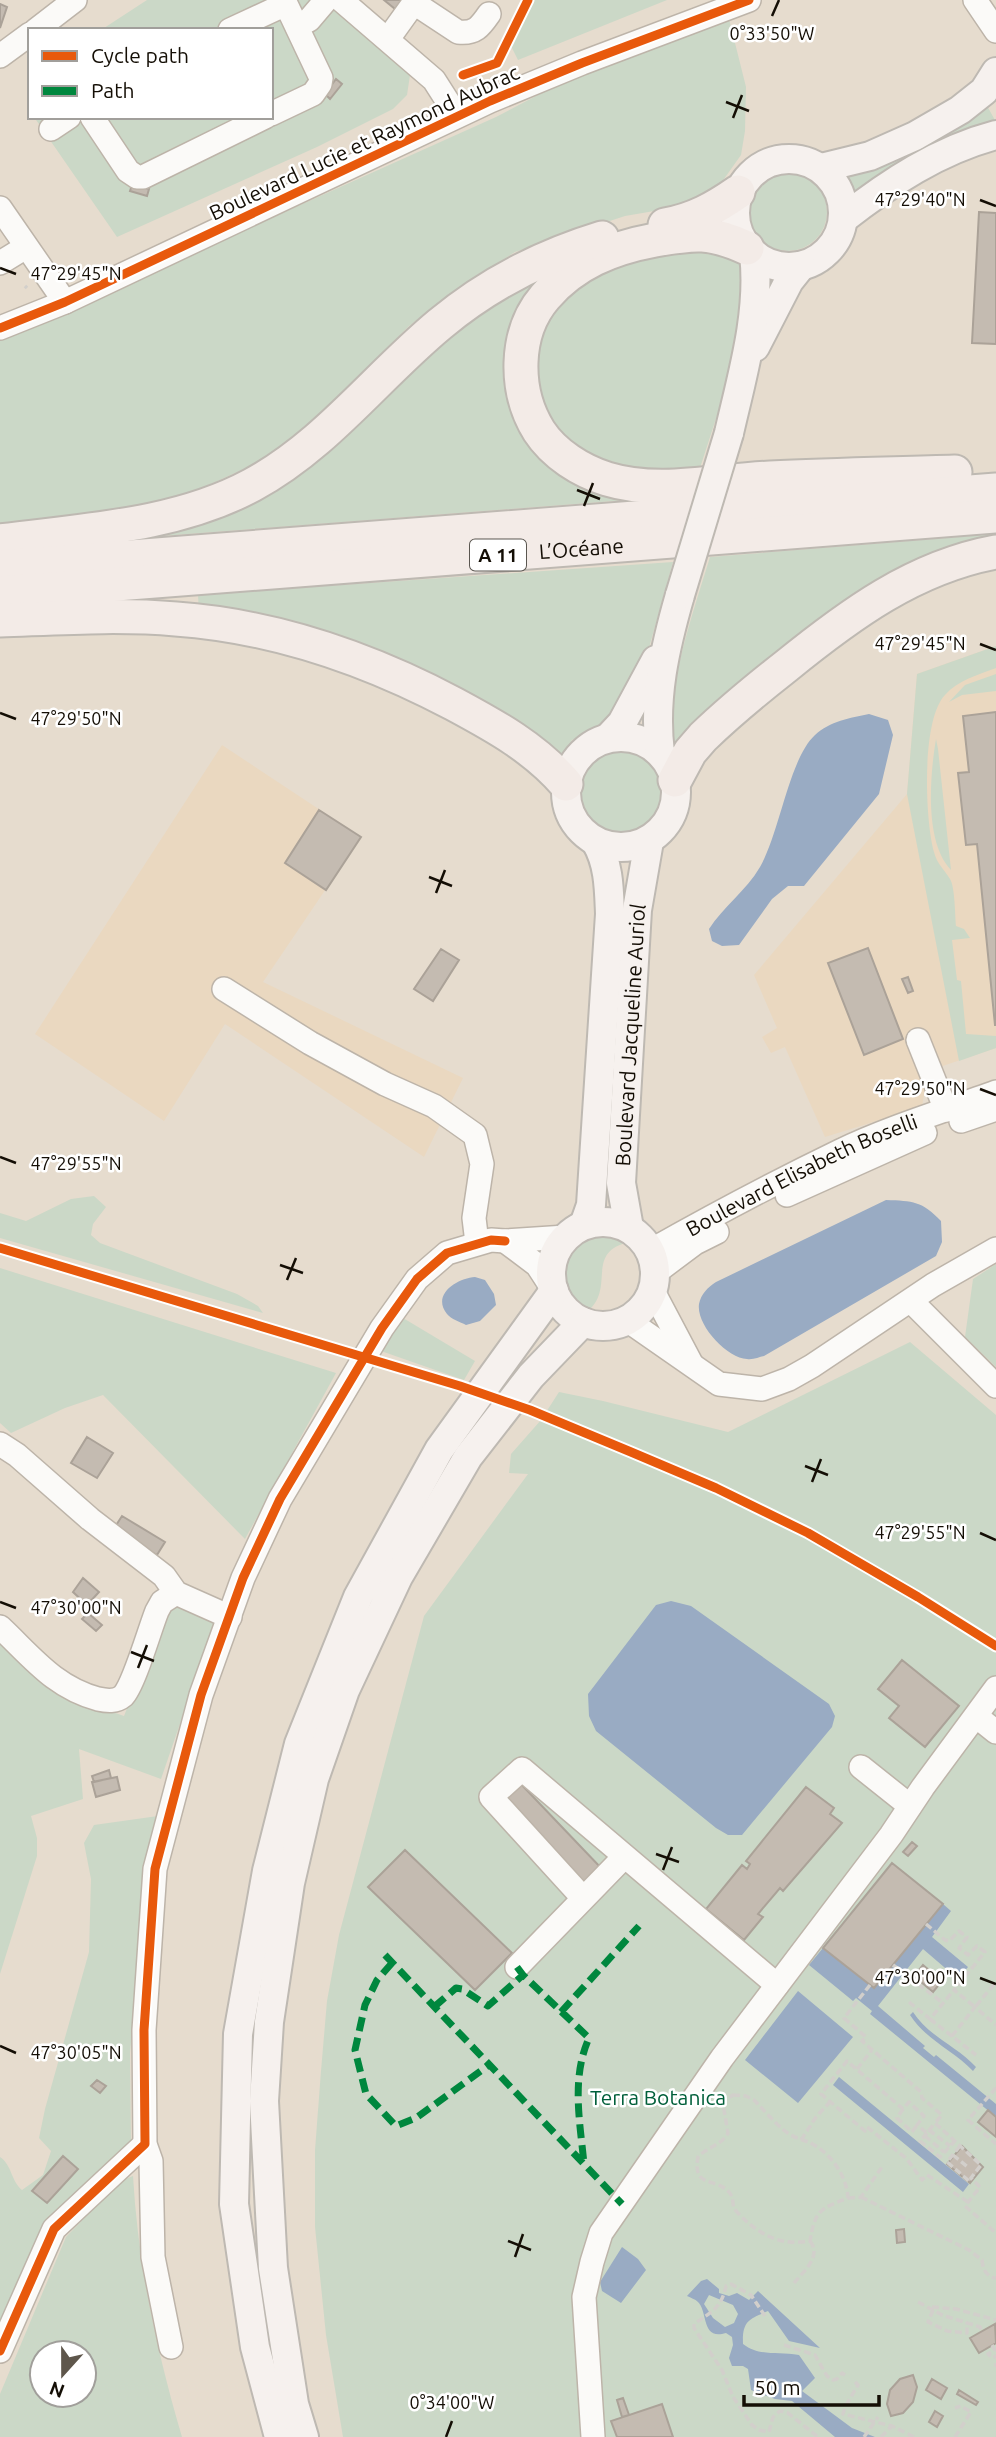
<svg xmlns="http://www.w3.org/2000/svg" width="996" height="2437" viewBox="0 0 996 2437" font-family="Ubuntu,sans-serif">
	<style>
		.built { fill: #ead8c0 }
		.green { fill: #cbd8c7; fill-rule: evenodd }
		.water { fill: #99abc3; fill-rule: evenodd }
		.building { fill: #c4bbb1; stroke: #aba298; stroke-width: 2 }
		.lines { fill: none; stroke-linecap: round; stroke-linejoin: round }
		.minor-casing { stroke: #bdb4a9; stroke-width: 26 }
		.major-casing { stroke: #beb9b2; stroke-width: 32 }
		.highway-casing { stroke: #beb9b2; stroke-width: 37 }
		.path { stroke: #d2cfcb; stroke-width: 3.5; stroke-dasharray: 7 3.5; stroke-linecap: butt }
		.minor { stroke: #fbfaf8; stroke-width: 23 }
		.major { stroke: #f6f1ee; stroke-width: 28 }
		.highway { stroke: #f3ebe7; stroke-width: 33 }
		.major-bridge-casing { stroke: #beb9b2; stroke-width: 32; stroke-linecap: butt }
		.major-bridge { stroke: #f6f1ee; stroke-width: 28 }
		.quiet { stroke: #00873e; stroke-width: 7; stroke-dasharray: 14 7; stroke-linecap: butt }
		.cycleway-casing { stroke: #fff; stroke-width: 13 }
		.cycleway { stroke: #e8590c; stroke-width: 9 }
		.ticks { fill: none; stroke: #140e05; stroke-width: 2.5 }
		.labels { text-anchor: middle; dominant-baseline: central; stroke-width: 5; stroke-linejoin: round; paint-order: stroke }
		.shield { fill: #fff; stroke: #5a5650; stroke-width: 2 }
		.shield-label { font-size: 19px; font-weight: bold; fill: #140e05 }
		.street-label { font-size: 21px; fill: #140e05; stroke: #fff }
		.park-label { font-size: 21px; fill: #005f3a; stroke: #fff }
		.ticks-label { font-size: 18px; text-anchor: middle; fill: #140e05; stroke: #fff; stroke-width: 5; stroke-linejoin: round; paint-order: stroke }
	</style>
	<rect width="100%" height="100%" fill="#e6dcce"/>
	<path class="built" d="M996 646V1048L922 1073 926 1081 922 1107 825 1137 785 1047 771 1053 762 1037 777 1028 754 975 907 794 917 674Z
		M222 745 361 837 263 982 463 1078 424 1157 225 1024 164 1121 35 1034Z"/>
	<path class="green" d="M147 0H322L410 75 407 95 393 109 317 147 117 237 34 117H271V30H101Z
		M534 0H667L518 60 511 46Z
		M729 19 746 87 745 131 741 155 719 186 701 203 625 216 515 252 463 285 409 326 299 437 248 467 189 494 135 509 0 529V340L496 117 572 77Z
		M986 104 996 122 944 146 938 135Z
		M902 153 907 163 856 195 848 174Z
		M749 212a39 39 0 1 1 78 0a39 39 0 1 1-78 0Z
		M713 242 735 256 744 268 745 295 722 400 699 471C664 471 628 474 594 460 532 433 516 355 558 304 564 298 569 289 576 285 613 259 669 253 713 242Z
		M563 268 516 393 627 500 59 544 204 514 462 314Z
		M996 534V545L965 551 680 745 675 744C658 712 699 594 710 557Z
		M673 562 649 648 615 719 572 740 559 762 537 744 199 613 198 595Z
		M996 646V668C978 675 958 680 945 695 921 720 925 820 934 852 937 864 944 869 950 879 955 887 955 915 956 926L964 929 970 938 952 940 957 980 961 981 966 1034 996 1036V1048L959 1061 907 794 917 674Z
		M996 674V691L962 695 949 702 965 685Z
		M936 739 938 749 951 870C924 842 930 775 936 739Z
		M580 793a41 41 0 1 1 82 0a41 41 0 1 1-82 0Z
		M94 1196 106 1207 93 1224 91 1235 100 1243 237 1294 258 1306 263 1313 0 1238V1213L26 1221 71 1199Z
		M601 1235 616 1238 625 1243C586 1255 615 1288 588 1311 551 1290 556 1239 601 1235Z
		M996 1264V1367L965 1337 973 1279Z
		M0 1268 336 1373 245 1539 103 1395 65 1408 11 1433 0 1423Z
		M403 1318 475 1361 464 1380 381 1351Z
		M910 1342 996 1415V2437H343L326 2335 315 2227V2150L321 2071 327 2001 339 1935 424 1616 528 1474 509 1473 511 1454 541 1420 559 1392 603 1401 728 1432Z
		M179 1603 216 1619 161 1779 79 1749 83 1799 31 1816 37 1838V1856L0 1974V1636L58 1693 124 1716 167 1608Z
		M158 1816 145 1889 130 2053 131 2147 79 2191 0 2340V2157C12 2165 11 2181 22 2190L43 2175 51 2151 39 2138 45 2109 89 1952 91 1879 84 1843 94 1825Z
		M133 2176C138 2265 157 2352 182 2437H0V2394L66 2237 120 2181ZM42 2353H84V2395H42Z"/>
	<path class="water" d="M869 714 888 720 893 735 879 794 804 886H788L772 899 739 945 722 946 712 941 709 929C723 907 746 891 760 867 780 832 789 759 815 735 830 721 850 718 869 714Z
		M886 1200C913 1201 922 1201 941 1221L942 1242 936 1256 764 1356C759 1357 753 1360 747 1359 727 1358 696 1325 699 1304 701 1294 708 1287 716 1282Z
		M475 1277 485 1280 494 1294 496 1305 480 1321 466 1325C460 1322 451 1319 447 1314 431 1294 458 1278 475 1277Z
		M671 1601 691 1606 829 1704 835 1716 832 1727 742 1835H728L716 1828 596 1731 589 1716 588 1694 656 1605Z
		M943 1904 951 1911 932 1937 968 1967 958 1979 923 1949 878 2006 925 2046 923 2048 934 2057 936 2055 996 2104V2117L870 2014 872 2011 856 1998 853 2001 809 1965 823 1948 874 1988Z
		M798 1991 853 2037 798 2103 745 2060Z
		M913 2012C929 2037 957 2046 976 2067L973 2071C953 2050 926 2040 910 2015Z
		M839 2077 969 2184 963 2192 833 2085Z
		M622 2247 638 2259 646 2270 621 2303 602 2291 600 2282Z
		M707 2279 719 2289V2293L729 2296 737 2293 749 2300 758 2291 820 2348 789 2341 768 2311C749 2319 742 2321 743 2344 760 2357 777 2351 799 2355L815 2378 802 2391 852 2428 875 2437H835L792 2401 775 2399 751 2390 748 2369 743 2366H732L729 2358 733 2345 732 2337 726 2333C701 2341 708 2311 698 2302 695 2299 691 2298 687 2296L701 2281ZM709 2295 733 2305 738 2314 734 2323 725 2327 713 2318 704 2304Z"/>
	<path class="building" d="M384 0H410L400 13Z
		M0 4 7 7 0 28Z
		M336 79 342 84 330 99 325 94Z
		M132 185 149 189 147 196 130 191Z
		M979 212 996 213V344L972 343Z
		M996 712V1025H995L977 844 966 845 958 773 969 772 963 716Z
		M319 810 361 837 326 890 285 863Z
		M868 948 903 1039 864 1055 828 963Z
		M441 949 459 960 433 1001 414 989Z
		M908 977 913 991 908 993 902 979Z
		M87 1437 113 1453 97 1478 71 1463Z
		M122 1516 165 1542 157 1555 113 1530Z
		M83 1578 99 1592 87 1605 73 1592Z
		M88 1613 102 1625 96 1631 82 1619Z
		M902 1660 959 1706 925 1747 889 1718 899 1706 878 1689Z
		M109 1770 111 1778 94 1782 92 1776Z
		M117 1777 120 1790 96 1797 92 1782Z
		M518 1781 603 1870 584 1888 499 1798Z
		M806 1787 834 1808 830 1814 842 1823 783 1891 780 1888 758 1914 763 1917 744 1940 706 1909 742 1865 747 1869 750 1864 746 1861Z
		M912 1842 917 1846 908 1856 903 1852Z
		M405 1850 512 1953 475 1990 368 1887Z
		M892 1863 943 1904 874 1988 823 1948Z
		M923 1965 942 1981 933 1992 914 1976Z
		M97 2080 106 2086 100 2093 91 2086Z
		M988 2110 996 2117V2137L978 2122Z
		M962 2146 983 2167 970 2183 947 2164Z
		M63 2156 78 2169 47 2203 32 2191Z
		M904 2229 905 2242 897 2243 896 2230Z
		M995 2324 996 2343 979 2353 970 2338Z
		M913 2375 917 2387 913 2402 903 2413 891 2416 887 2404 890 2390 900 2379Z
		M932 2379 947 2388 941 2399 926 2390Z
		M959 2390 978 2402 976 2405 957 2394Z
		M623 2398 629 2415 622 2417 617 2400Z
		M662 2404 673 2437H617L611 2421Z
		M935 2411 943 2416 937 2427 929 2422Z"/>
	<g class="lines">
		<g class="minor-casing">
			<g id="minor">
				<path d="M341 0 434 80 457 116"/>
				<path d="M975 0 996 31"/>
				<path d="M414 3 458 32C475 34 480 27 489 14"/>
				<path d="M297 26 309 20 326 0"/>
				<path d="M36 30 75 0"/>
				<path d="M230 30 286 4 321 78 320 84 313 94 271 114"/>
				<path d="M388 39 416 0"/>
				<path d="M0 56 30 34"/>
				<path d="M92 117 128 171 137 177H143L265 117"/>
				<path d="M51 129 69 117"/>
				<path d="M0 208 65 302"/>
				<path d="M0 263 26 247"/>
				<path d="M0 328 65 302 490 101 582 63 749 0"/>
				<path d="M224 989 310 1043 385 1084 434 1106 475 1135 482 1164 474 1218 477 1243"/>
				<path d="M918 1040 946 1110"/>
				<path d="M961 1121 996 1109"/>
				<path d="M787 1195 925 1133"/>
				<path id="s1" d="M650 1251C712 1216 776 1182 840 1151 890 1127 944 1111 996 1092"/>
				<path d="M655 1273 695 1243 717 1232"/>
				<path d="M554 1291 537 1265 505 1241 566 1237"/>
				<path d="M653 1291 691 1363"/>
				<path d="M912 1302 996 1386"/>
				<path d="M627 1320 719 1384 762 1389 789 1379 812 1366 933 1285 996 1249"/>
				<path d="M0 1444 17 1455 90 1519 164 1576 176 1593 230 1617"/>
				<path d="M0 1627C32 1657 54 1687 98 1699 107 1701 116 1702 123 1696 134 1685 150 1628 157 1611L162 1602 176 1593"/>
				<path d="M976 1716 996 1732"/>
				<path d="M861 1767 910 1806"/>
				<path d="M583 1898 491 1797 522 1769 777 1985"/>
				<path d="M517 1967 624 1857"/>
				<path d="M171 2347 153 2257 151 2161 145 2144 144 2030 155 1869 201 1695 243 1578 280 1499 382 1328 417 1279 447 1253 491 1240 505 1241"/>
				<path d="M0 2351 54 2229 145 2144"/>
				<path d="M593 2437 584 2297 592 2262 601 2233 722 2058 891 1835 923 1787 996 1688"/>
			</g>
		</g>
		<g class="major-casing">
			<g id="major">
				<circle cx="789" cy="213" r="54"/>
				<path d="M821 168 870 156 915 136 960 110 984 91 996 72"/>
				<path d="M843 219C889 183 939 150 996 135"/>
				<path d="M755 347 789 281 801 266"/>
				<path d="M729 433C742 376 761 313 754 254"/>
				<circle cx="621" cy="792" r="55"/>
				<path d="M608 738 622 723 656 660"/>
				<path d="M660 753C653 699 665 647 680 595"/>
				<circle cx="603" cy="1274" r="52"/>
				<path d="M584 1225 591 1205 610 914C609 889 609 864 596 842"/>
				<path id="s2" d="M629 1228 621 1183 637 910 649 841"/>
				<path d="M279 2437 255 2347 234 2204 238 2034 267 1871 299 1744 358 1597 439 1450 554 1291"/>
				<path d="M304 2437 294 2404 273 2268 264 2101 269 2022 290 1883 314 1779 345 1690 398 1577 468 1457 531 1376 583 1322"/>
			</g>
		</g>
		<g class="highway-casing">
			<g id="highway">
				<path d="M665 225C694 220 715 208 738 192"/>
				<path d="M747 248C710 231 695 233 655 240 612 248 574 263 545 297 514 333 514 391 539 431 554 454 581 471 607 479 659 495 717 480 770 478 832 475 893 474 955 472"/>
				<path d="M0 541C84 530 176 526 252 485 326 445 376 377 440 324 488 284 543 256 602 238"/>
				<path d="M0 567 996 490"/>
				<path id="s3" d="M0 593 996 516"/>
				<path d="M0 620C58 618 117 614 176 619 274 626 367 658 454 704 495 726 535 748 566 784"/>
				<path d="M675 780 690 752 703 737C729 712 757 689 785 667 849 615 914 567 996 552"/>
			</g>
		</g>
		<path class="path" d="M25 286 27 288
			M926 1924 945 1940 949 1941 959 1931 967 1937 959 1948 968 1955 977 1946 985 1952 954 1990 975 2007 996 1982
			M893 1965 943 2003
			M870 1985 844 2018 866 2037 862 2041 921 2092 922 2098 942 2115 935 2123
			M909 2002 930 2019 954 1990
			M930 2019 976 2055
			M952 2036 975 2007 996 2025
			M857 2069 872 2050
			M996 2088 968 2120 996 2144
			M733 2095 746 2096 754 2100C765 2111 776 2125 789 2134 797 2139 806 2140 814 2145 832 2155 847 2177 848 2198 820 2209 815 2210 810 2241 784 2246 764 2237 745 2220 742 2217 736 2212 734 2208 732 2202 734 2198 729 2192 716 2177 692 2189 698 2157 707 2147 722 2145 728 2133L723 2104 724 2101Z
			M903 2109 897 2118 912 2132 917 2125
			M929 2130 950 2146
			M927 2133 920 2141 940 2157 954 2142
			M925 2136 944 2152
			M801 2140 816 2117 829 2103
			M960 2146 947 2162 969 2181 971 2178
			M953 2155 969 2168
			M861 2197 969 2250 982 2260C983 2269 986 2277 996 2278
			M848 2198 861 2197 882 2167
			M968 2202 927 2175 922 2180 907 2159 867 2127 865 2131 821 2094 847 2061 903 2109 909 2102 924 2116 917 2125 927 2133 935 2123 981 2165 971 2178 980 2187 965 2206 996 2233
			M794 2283C804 2271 822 2256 810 2241
			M918 2302 942 2315 980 2327 982 2331
			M932 2307 956 2309 996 2320
			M933 2310 928 2322 947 2331 967 2333V2322
			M765 2316 751 2295 731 2284 726 2286C721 2309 711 2312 694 2324V2328L722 2370 733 2397 752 2425 759 2430 769 2432 773 2417 780 2411 788 2413 818 2437
			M784 2345 815 2355 827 2376 833 2380 837 2379 842 2373 845 2375
			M992 2345 995 2350 988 2354 992 2358 996 2356
			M996 2363V2367
			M855 2382 858 2385 845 2407 843 2414 892 2426 914 2437
			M864 2437 878 2417
			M881 2437 892 2426
			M955 2437 971 2412 961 2406 955 2408"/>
		<use href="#minor" class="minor"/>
		<use href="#major" class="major"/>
		<use href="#highway" class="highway"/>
		<g class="major-bridge-casing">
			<path id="major-bridge" d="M680 595 729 433"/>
		</g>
		<use href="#major-bridge" class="major-bridge"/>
		<path class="quiet" d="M385 1955 622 2204
			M392 1963 377 1980 365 2005 355 2050 366 2094 396 2126 416 2118 489 2065
			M517 1967 523 1975 589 2038C571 2078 580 2122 584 2164
			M434 2007 456 1988 462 1989 488 2006 523 1975
			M561 2012 639 1926"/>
		<g class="cycleway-casing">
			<path id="cycleway" d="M463 75 497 63 528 0
				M0 328 65 302 490 101 582 63 749 0
				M0 1248 460 1386 530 1410 631 1452 716 1488 808 1533 918 1597 996 1646
				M0 2351 54 2229 145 2144 144 2030 155 1869 201 1695 243 1578 280 1499 382 1328 417 1279 447 1253 491 1240 505 1241"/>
		</g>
		<use href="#cycleway" class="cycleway"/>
	</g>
	<path class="ticks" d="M772 16 779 0M726 102 749 111M733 118 742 95M980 200 996 206M0 268 16 274M577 490 600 499M584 506 593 483M980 644 996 650M0 713 16 719M429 877 452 886M436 893 445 870M980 1089 996 1095M0 1157 16 1163M280 1265 303 1273M287 1280 296 1258M805 1466 828 1475M812 1482 821 1459M980 1533 996 1540M0 1602 16 1608M131 1652 154 1661M138 1668 147 1645M656 1854 679 1862M663 1870 672 1847M980 1978 996 1984M0 2046 16 2053M508 2241 531 2250M515 2257 523 2234M446 2437 452 2421"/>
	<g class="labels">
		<rect class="shield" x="470" y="539.5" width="56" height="31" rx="5"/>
		<g class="shield-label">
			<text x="498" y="555">A 11</text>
		</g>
		<g class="street-label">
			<text transform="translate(364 142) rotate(-25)">Boulevard Lucie et Raymond Aubrac</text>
			<text stroke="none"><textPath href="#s3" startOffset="583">L’Océane</textPath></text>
			<text stroke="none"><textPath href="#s2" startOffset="194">Boulevard Jacqueline Auriol</textPath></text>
			<text stroke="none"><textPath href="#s1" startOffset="170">Boulevard Elisabeth Boselli</textPath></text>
		</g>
		<g class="park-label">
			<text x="658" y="2097">Terra Botanica</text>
		</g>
	</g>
	<g class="ticks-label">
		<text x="772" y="40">0°33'50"W</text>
		<text x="920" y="206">47°29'40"N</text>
		<text x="76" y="280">47°29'45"N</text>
		<text x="920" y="650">47°29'45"N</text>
		<text x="76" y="725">47°29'50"N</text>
		<text x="920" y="1095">47°29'50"N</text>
		<text x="76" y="1170">47°29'55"N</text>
		<text x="920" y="1539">47°29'55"N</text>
		<text x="76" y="1614">47°30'00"N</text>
		<text x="920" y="1984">47°30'00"N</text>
		<text x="76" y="2059">47°30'05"N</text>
		<text x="452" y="2409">0°34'00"W</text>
	</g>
	<rect x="28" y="28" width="245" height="91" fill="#ffffff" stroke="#a19f9b" stroke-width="2"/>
	<rect x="42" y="51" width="35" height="10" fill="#e8590c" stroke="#a19f9b" stroke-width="2"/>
	<text x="91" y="63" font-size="21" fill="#140e05">Cycle path</text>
	<rect x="42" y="86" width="35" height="10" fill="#00873e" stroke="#a19f9b" stroke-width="2"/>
	<text x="91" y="98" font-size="21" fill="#140e05">Path</text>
	<g transform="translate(63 2374) rotate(201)"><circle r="33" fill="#ffffff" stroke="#a19f9b" stroke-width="2"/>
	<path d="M0-5L12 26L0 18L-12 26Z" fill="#5e564b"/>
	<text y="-10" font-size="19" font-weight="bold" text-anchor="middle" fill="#140e05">N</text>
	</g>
	<path d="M744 2395v10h135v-10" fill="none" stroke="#140e05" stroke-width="3.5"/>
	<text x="754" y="2395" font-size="21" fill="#140e05" stroke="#ffffff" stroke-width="5" paint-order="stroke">50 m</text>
</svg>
